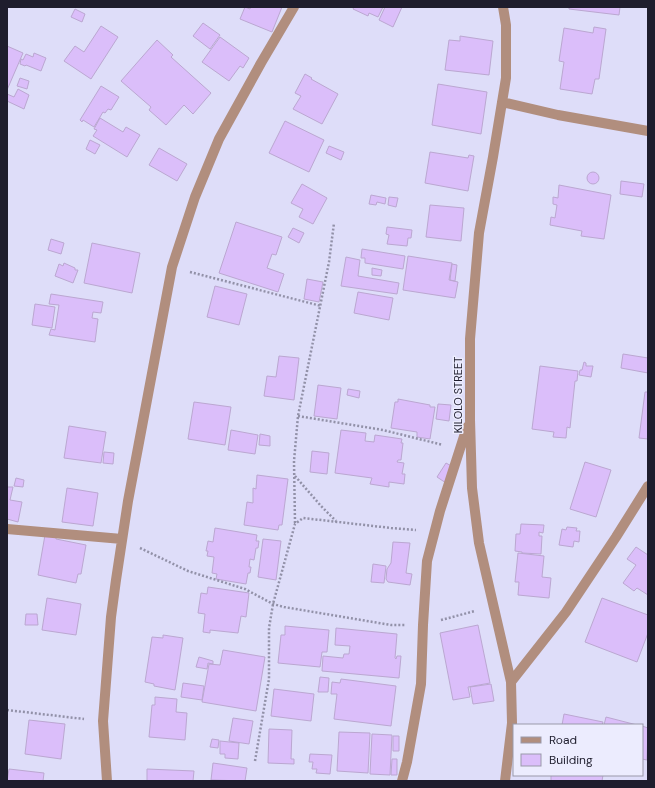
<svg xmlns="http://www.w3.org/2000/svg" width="655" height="788" viewBox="0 0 655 788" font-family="'DM Sans',sans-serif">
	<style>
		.building { fill: #dbbefa; stroke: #bba7d1 }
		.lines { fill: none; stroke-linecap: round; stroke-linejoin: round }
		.path { stroke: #9291a8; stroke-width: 2.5; stroke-dasharray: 2 2; stroke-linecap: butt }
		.minor { stroke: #b18e7e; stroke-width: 10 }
		.labels { text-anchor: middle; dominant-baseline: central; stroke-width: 3; stroke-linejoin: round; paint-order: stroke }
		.street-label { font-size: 11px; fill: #1e1d2d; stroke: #ececfe }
	</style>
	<rect width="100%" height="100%" fill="#deddf9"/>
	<path class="building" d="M245 7 250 9 251 7H282L272 32 240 19Z
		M354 7H383L378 17 369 13 368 16 353 9Z
		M385 7H402L393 27 379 20Z
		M569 7H620L619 15 569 9Z
		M75 9 85 14 82 22 71 17Z
		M203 23 220 35 210 49 193 36Z
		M101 26 118 37 91 79 64 61 75 46 84 52Z
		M594 27 606 29 599 79H595L592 94 560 89 564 62 559 61 564 28 593 33Z
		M460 36 493 41 489 75 445 70 449 40 460 41Z
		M220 37 249 58 243 68 240 66 229 81 202 62Z
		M157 40 173 55 171 57 211 93 193 114 184 105 166 125 149 110 151 107 121 81Z
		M7 46 23 53 7 90Z
		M34 53 46 58 41 71 26 65 25 66 20 64 21 59 23 60 26 54 33 57Z
		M305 74 312 78 311 79 338 94 322 124 293 109 301 96 295 93Z
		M20 78 29 81 27 89 17 86Z
		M438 84 487 92 481 134 432 125Z
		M101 86 119 97 111 110 108 109 105 113 103 112 94 127 83 120 82 122 80 120Z
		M18 89 29 95 24 109 7 101V94L14 97Z
		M100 118 123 132 126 127 140 135 127 157 93 136 97 130 94 129Z
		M285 121 324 140 309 172 269 153Z
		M90 140 100 145 95 154 86 149Z
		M329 146 344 152 341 160 326 153Z
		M159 148 187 164 177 181 149 165Z
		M430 152 468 158 469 155 474 156 468 191 425 183Z
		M587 178a6 6 0 1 1 12 0a6 6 0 1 1-12 0Z
		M621 181 644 184 642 197 620 194Z
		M302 184 327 198 313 224 299 217 303 209 291 203Z
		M559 185 611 195 604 239 581 236 582 231 550 225 551 217 555 218 557 205 553 204V197L558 198Z
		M371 195 386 198 385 204 377 202 376 205 369 204Z
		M389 197 398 198 396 207 388 205Z
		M430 205 464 208 461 241 426 237Z
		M236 222 282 237 276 255 272 254 267 268 284 274 278 292 219 273Z
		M387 227 412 230 411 238H408L407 246 387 244 389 235 386 234Z
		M293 228 304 233 299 243 288 237Z
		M51 239 64 243 61 254 48 250Z
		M92 243 140 253 132 293 84 283Z
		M362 249 405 256 403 269 365 263V258H361Z
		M408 256 452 263 449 280 458 282 455 298 403 290Z
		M346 257 360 260 358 276 399 283 397 294 341 286Z
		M64 263 75 268V270H78L73 283 55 276 59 264 63 266Z
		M452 264 457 265 455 281 450 280Z
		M372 268 382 270 381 276 372 275Z
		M307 279 323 282 319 302 304 299Z
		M215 286 247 294 239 325 207 317Z
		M358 292 393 298 389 320 354 313Z
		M51 294 103 302 101 313 93 312 92 318 98 319 95 342 49 335 51 329 55 330 59 305 49 304Z
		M35 304 55 307 52 328 32 325Z
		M623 354 648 358V373L621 368Z
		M279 356 299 358 294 400 264 396 267 376 276 377Z
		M584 362 586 363V366H593L591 377 579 375 580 370H582Z
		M540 366 578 371 577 381H575L570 428 567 427 566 438 553 437 554 432 532 429Z
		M318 385 341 388 337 419 314 416Z
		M348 389 360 391 359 398 347 395Z
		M645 392H648V439L639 438Z
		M398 399 430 405V407H435L430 439 417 437V432L391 428 395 402H398Z
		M194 402 231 407 225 445 188 439Z
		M438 404 451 405 449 421 436 419Z
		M69 426 106 432 101 463 64 458Z
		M231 430 258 435 255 454 228 450Z
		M341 430 366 433 365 441 374 442 375 435 402 439 401 443H403L401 460H398L397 462 404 463 402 474H405L404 484 389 482V487L370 484 372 478 335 473Z
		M260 434 270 436V446L259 445Z
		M312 451 329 453 327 474 310 472Z
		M104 452 114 453 113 464 103 463Z
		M585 462 611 470 596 517 570 509Z
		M446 463 455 468 446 483 437 477Z
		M257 475 288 479 282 525H279L278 530 244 525 247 502 253 503V488L256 489Z
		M16 478 24 480 23 487 14 486Z
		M7 487H13L10 500 22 502 18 522 7 519Z
		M67 488 98 493 93 526 62 522Z
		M521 524 544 525 543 533 539 532V536H542L541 554 522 553V552L515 551 516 534H520Z
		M567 527 577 528 576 531H580L579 542 574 541 573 547 559 545 562 529 566 530Z
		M215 528 257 535 256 541H259L258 548H256L254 560 250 559 249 567H251L250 573H248L246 584 216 579 217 574 212 573 214 557 207 556 208 551H206L208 541 213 542Z
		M45 535 56 537V539L86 545 81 574H78L76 583 38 575Z
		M263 539 281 541 276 580 258 577Z
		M393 542 410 543 406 573 412 574 410 585 388 582 386 579 387 569 391 563Z
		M636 547 648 555V595L637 588 634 591 623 583 636 565 627 559Z
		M518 553 544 556 542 577 551 578 549 598 518 595 519 582H515Z
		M373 564 386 566 384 583 371 582Z
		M208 587 249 593 246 617 241 616 238 633 210 630V633L203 632 205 614 198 613 201 593 207 594Z
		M47 598 81 604 76 635 42 630Z
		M602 598 648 615V633L637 662 585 642Z
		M26 614H37L38 625H25Z
		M478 625 490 683 468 687 470 697 453 700 440 633Z
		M285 626 329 630 327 652H322L320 667 278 663 281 635H285Z
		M336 628 397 634 395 658 396 659 397 656H401L399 678 322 671 323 656 343 658 344 654H349L350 646 335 645Z
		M163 635 183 638 175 690 154 686V684L145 682 152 637 163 638Z
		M223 650 265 657 256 711 202 702 209 664 220 665Z
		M199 657 213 661V664L208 663 207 669 196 667Z
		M320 677 329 678 328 692H318Z
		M341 679 396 686 391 726 334 719 337 694H331L332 682 340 683Z
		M183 683 204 686 202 700 181 697Z
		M491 684 494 701 473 704 470 687Z
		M274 689 314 694 311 721 271 716Z
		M155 697 177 699 176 712 187 713 185 740 149 737 152 705H155Z
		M564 714 603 722 602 725H562Z
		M606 717 637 725H604Z
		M233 718 253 721 249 744 229 741Z
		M29 720 65 724 61 759 25 754Z
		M642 726 648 728 647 760 642 759Z
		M269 729 292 730 291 759H294V764L268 763Z
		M339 732 370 733 368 773 337 771Z
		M372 734 392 735 390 775 370 774Z
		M393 736H399V751H393Z
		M212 739 219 740 218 748 210 747Z
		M220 741 239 743 238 759 225 758V754H220Z
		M310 754 332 755 330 774 316 773 317 769H312L313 762H309Z
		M392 759H397V775H391Z
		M213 763 247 768 245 781 211 780Z
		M9 769 44 773 43 781H7Z
		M147 769 194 771 193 781H147Z
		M551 775H603L602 781H551Z"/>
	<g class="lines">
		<path class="path" d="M190 272 321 306
			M298 416 383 430 443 445
			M295 476 321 506 336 521
			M295 523 294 461 298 416 329 262 334 223
			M140 548 188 571 245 589 273 604 284 607 391 625H405
			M441 620 475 611
			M7 710 84 719
			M255 761 269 679V628L273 604 295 524 303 518 391 528 416 530"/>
		<path class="minor" d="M503 7 506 25V78L493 157 479 233 470 339V420L472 488 479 543 511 682 512 723 505 781
			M502 102 558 115 648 131
			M7 529 122 539
			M511 682 566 612 616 537 648 486
			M107 781 103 721 111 617 116 580 128 501 172 267 195 197 219 139 261 63 294 7
			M402 781 407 762 421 684 423 625 427 561 440 511 467 427"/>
	</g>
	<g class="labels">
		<g class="street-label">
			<text transform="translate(458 395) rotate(-90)">KILOLO STREET</text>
		</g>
	</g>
	<rect width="655" height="788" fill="none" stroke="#1e1d2d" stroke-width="16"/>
	<rect x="513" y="724" width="130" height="52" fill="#ececfe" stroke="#9a99aa"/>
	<rect x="521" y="737" width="20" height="6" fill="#b18e7e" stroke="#9a99aa"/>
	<text x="549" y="744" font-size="12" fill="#1e1d2d">Road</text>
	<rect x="521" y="754" width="20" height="12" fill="#dbbefa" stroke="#9a99aa"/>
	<text x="549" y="764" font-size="12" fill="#1e1d2d">Building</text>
</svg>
